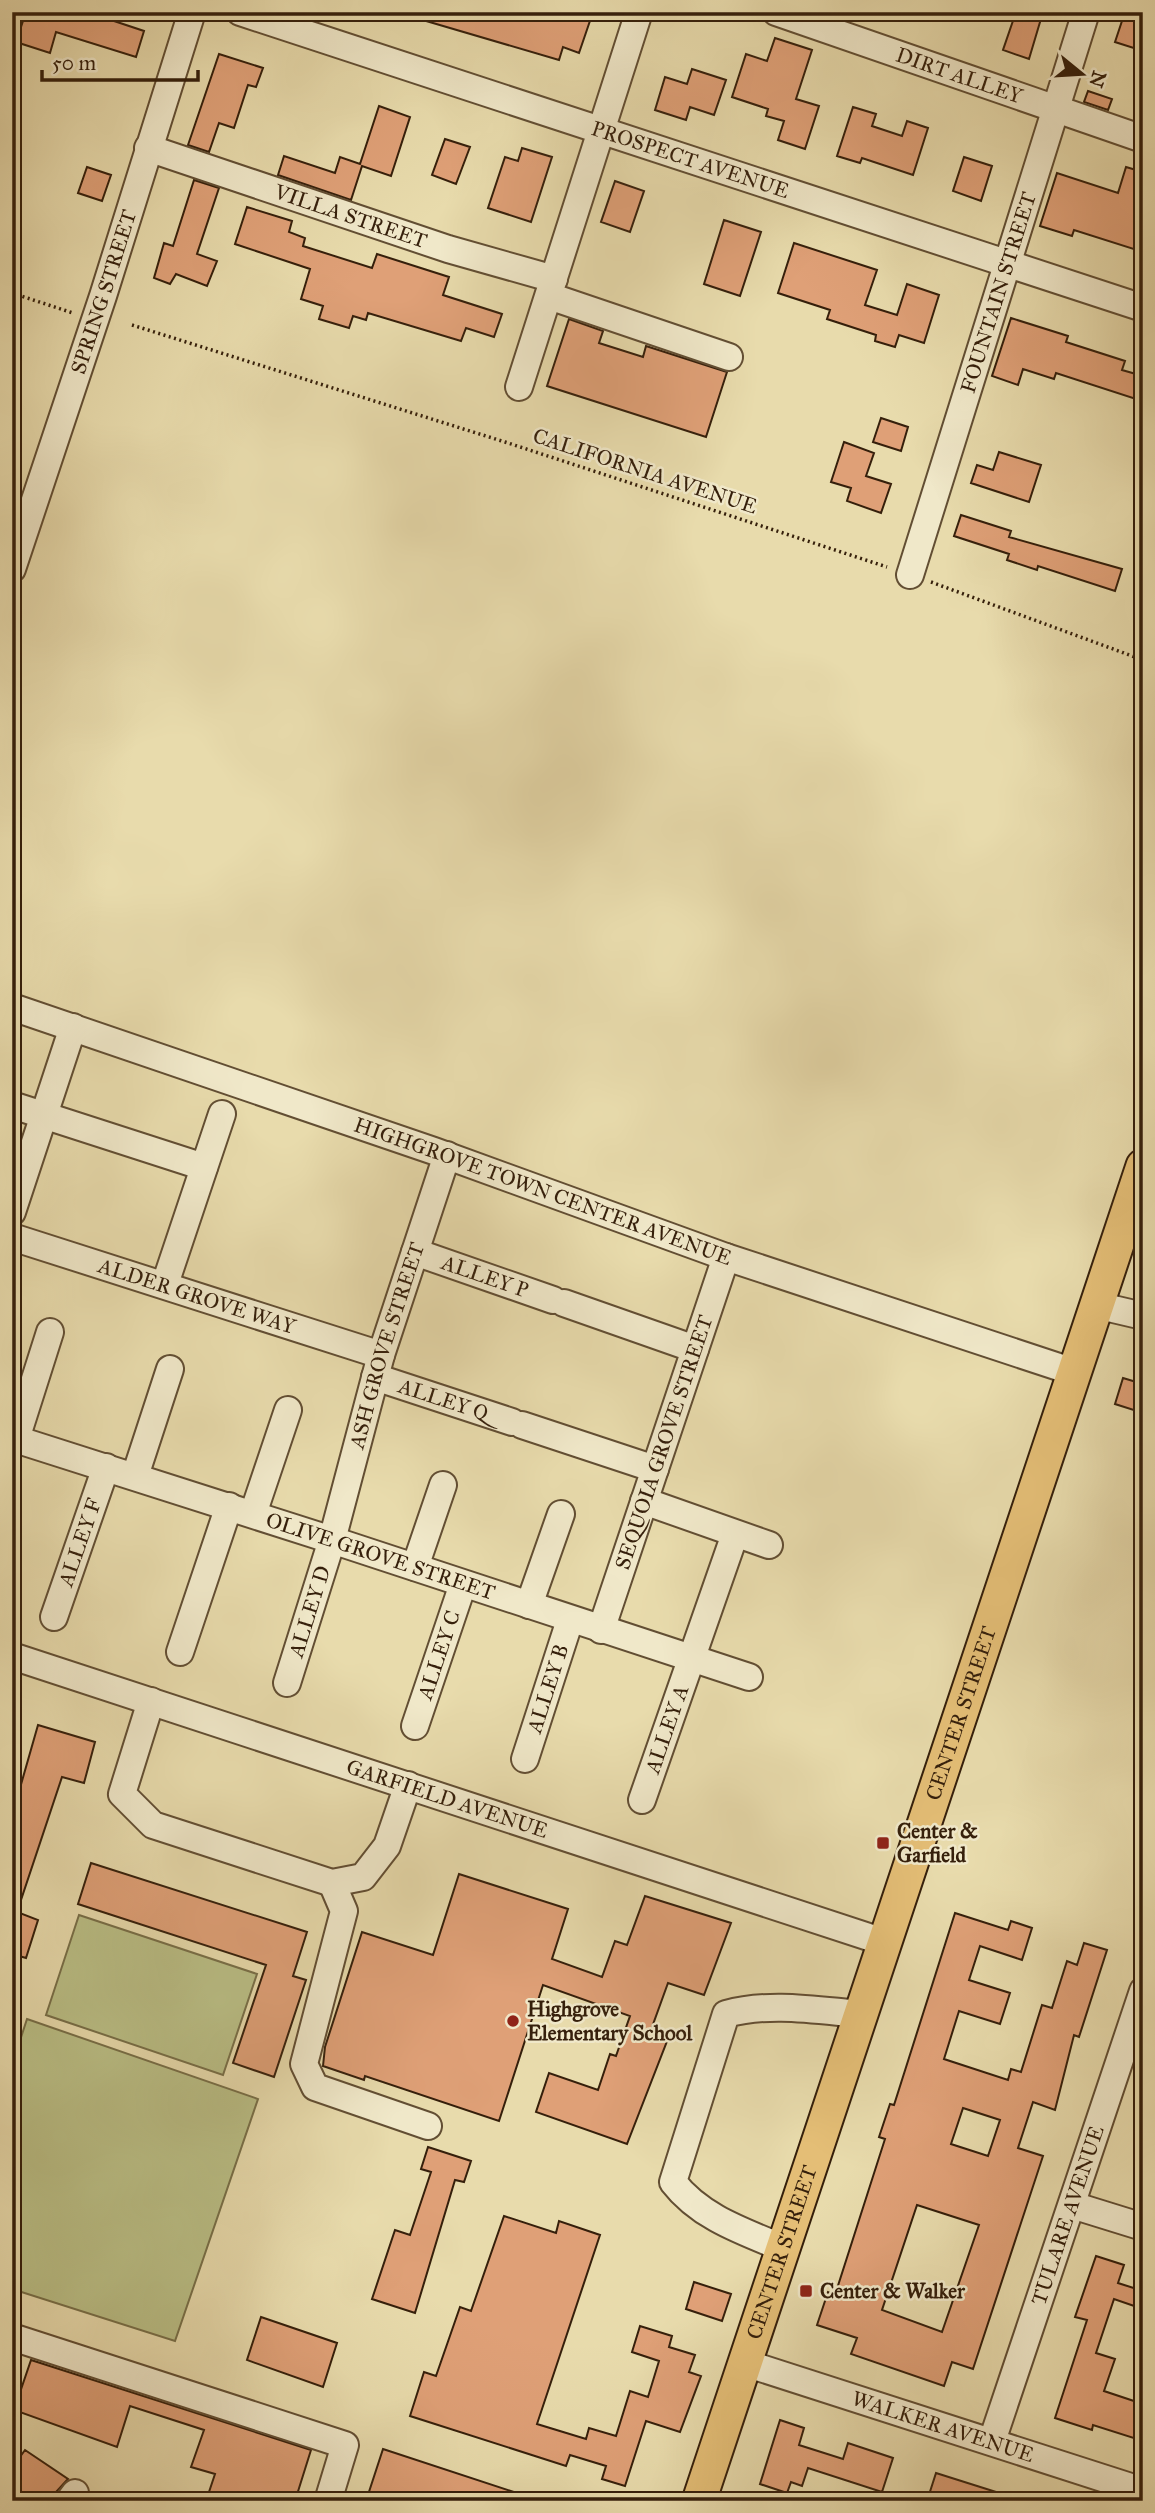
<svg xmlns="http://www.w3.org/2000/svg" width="1155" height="2513" viewBox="0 0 1155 2513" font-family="'IM FELL Great Primer',serif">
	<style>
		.green { fill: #babf86; stroke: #786f48; stroke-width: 2 }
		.building { fill: #dfa077; stroke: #351f0b; stroke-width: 2; fill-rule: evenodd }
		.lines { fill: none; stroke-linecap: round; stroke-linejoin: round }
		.minor-casing { stroke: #624e33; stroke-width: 30 }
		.major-casing { stroke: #351f0b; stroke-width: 37 }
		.path { stroke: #351f0b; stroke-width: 3.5; stroke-dasharray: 2 3.5; stroke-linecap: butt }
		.minor { stroke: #f0e8c9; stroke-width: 26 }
		.major { stroke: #e4be76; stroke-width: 33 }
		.poi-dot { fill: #8f2418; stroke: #f0e8c9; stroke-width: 2.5 }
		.labels { text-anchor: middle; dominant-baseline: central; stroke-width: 5; stroke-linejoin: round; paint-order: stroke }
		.street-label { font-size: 21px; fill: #351f0b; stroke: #f0e8c9 }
		.poi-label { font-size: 21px; font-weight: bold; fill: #351f0b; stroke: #f0e8c9; text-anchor: start }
	</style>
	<rect width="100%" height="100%" fill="#e8dbac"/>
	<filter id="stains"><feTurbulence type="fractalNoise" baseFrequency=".00286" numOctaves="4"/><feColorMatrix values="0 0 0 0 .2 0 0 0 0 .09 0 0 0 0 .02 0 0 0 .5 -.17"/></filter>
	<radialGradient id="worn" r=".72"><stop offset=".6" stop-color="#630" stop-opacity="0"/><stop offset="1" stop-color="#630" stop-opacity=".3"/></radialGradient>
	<path class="green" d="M79 1915 257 1974 223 2075 46 2015Z
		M27 2019 258 2099 175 2341 12 2289V2065Z"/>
	<path class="building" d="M26 12H87L144 31 136 57 56 32 50 53 16 42Z
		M409 12H593L579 53 563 47 559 60 409 16Z
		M1016 12H1043L1029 59 1003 50Z
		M1125 12 1143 16V51L1115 42Z
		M775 38 812 50 796 99 819 106 805 149 778 140 784 121 766 116 768 109 732 97 746 54 767 61Z
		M219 54 263 68 256 87 248 85 234 128 219 123 209 152 188 145Z
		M692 69 726 80 714 115 690 107 686 120 655 110 665 77 687 84Z
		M1088 91 1112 99 1108 110 1084 102Z
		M379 106 410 117 391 176 362 166 351 200 278 175 284 156 335 173 340 157 360 164Z
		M853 107 876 114 872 126 902 136 907 121 928 128 913 175 862 158 860 163 837 156Z
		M445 139 470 147 456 184 432 175Z
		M522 148 552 157 531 222 488 208 505 157 518 161Z
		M964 157 992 166 981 201 953 191Z
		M87 167 111 175 102 201 78 193Z
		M1126 167 1143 172V252L1074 230 1072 236 1040 226 1057 173 1118 193Z
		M194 180 219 188 197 254 217 261 207 286 176 274 170 284 154 278 164 243 173 246Z
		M615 181 644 191 630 232 601 222Z
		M247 207 292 221 289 232 305 238 303 246 372 268 377 254 449 277 443 295 502 314 494 337 466 328 461 341 368 313 366 320 353 316 349 328 319 319 323 306 301 299 310 269 235 244Z
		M724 220 761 232 740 296 704 284Z
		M794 243 877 270 865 305 897 315 907 284 939 295 924 343 899 335 895 347 875 341 876 335 827 319 830 310 778 293Z
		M1011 318 1068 336 1066 342 1125 361 1122 370 1143 376 1139 400 1056 373 1054 379 1023 369 1018 385 992 376Z
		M569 319 603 331 599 343 643 357 646 346 727 372 706 437 547 386Z
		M881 418 908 427 901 451 873 442Z
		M844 442 874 453 866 476 891 484 881 513 847 501 851 488 831 482Z
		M999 452 1041 465 1029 502 971 483 977 465 993 470Z
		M961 515 1011 531 1009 537 1122 569 1115 591 1038 566 1037 570 1007 560 1009 554 954 536Z
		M1123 1378 1143 1384V1413L1115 1404Z
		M38 1725 95 1742 84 1783 62 1777 17 1912 38 1920 26 1958 12 1954V1801L16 1802Z
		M91 1863 307 1932 293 1976 306 1980 274 2077 233 2063 266 1965 78 1904Z
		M459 1874 568 1909 552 1959 602 1977 615 1941 627 1945 645 1896 731 1923 704 1995 668 1983 651 2030 669 2036 627 2144 536 2112 549 2073 598 2090 610 2054 616 2056 630 2016 543 1985 499 2121 365 2076 364 2080 323 2066 325 2047 362 1932 433 1955Z
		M955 1913 1008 1930 1011 1921 1032 1928 1022 1960 980 1946 969 1980 1010 1993 1000 2024 959 2011 944 2059 1008 2080 1011 2069 1021 2072 1042 2005 1052 2008 1067 1961 1077 1965 1084 1943 1107 1950 1079 2037 1074 2035 1055 2110 1033 2102 1018 2148 1043 2156 973 2369 952 2362 944 2386 851 2354 857 2338 817 2325 828 2292 835 2295 885 2139 879 2137 890 2104 894 2105ZM963 2108 1000 2120 988 2156 951 2144ZM917 2205 979 2225 942 2332 882 2310Z
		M428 2147 471 2161 464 2182 455 2180 415 2313 372 2299 395 2230 410 2235 431 2172 421 2169Z
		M504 2216 556 2233 559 2221 600 2235 537 2424 586 2439 589 2428 616 2436 630 2391 648 2397 659 2361 632 2352 640 2326 672 2336 669 2347 695 2355 689 2372 701 2376 680 2432 646 2421 625 2486 602 2479 606 2466 570 2455 566 2466 410 2416 424 2372 436 2376 460 2307 471 2311Z
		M1096 2256 1124 2265 1118 2283 1143 2291V2309L1114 2299 1096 2353 1115 2359 1104 2391 1143 2404V2441L1093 2425 1092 2430 1055 2418 1087 2320 1075 2317Z
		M694 2282 731 2294 722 2321 686 2309Z
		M261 2317 337 2343 323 2387 247 2360Z
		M31 2360 311 2450 295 2501H282L258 2493 257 2501H206L215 2474 191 2467 204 2430 130 2406 117 2447 14 2410Z
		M780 2420 804 2428 799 2445 843 2459 848 2443 893 2458 882 2492 808 2468 802 2486 791 2482 787 2493 760 2484Z
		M383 2449 532 2498V2501H366Z
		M25 2450 68 2479 56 2492 53 2501H12V2468Z
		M936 2473 1012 2497V2501H927Z"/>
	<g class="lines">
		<g class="minor-casing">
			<g id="minor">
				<path id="s1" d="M240 12 1143 308"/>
				<path id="s2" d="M776 12 1143 139"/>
				<path id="s3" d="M148 148 448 249 554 279"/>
				<path d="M549 296 729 357"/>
				<path d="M519 387 639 12"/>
				<path id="s4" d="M12 569 103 296 192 12"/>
				<path id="s5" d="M910 575 1086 12"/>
				<path id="s6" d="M12 1007 434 1151 726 1257 1074 1372"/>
				<path d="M12 1105 204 1167"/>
				<path d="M12 1212 73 1027"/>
				<path id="s7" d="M12 1237 381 1355"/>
				<path id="s8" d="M415 1252 553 1300"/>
				<path d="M165 1284 222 1114"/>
				<path d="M564 1303 695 1349"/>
				<path d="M1096 1305 1143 1316"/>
				<path id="s9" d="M375 1377 512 1422"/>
				<path d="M522 1425 655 1469"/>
				<path id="s10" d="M12 1438 332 1540 749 1677"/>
				<path d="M16 1439 50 1332"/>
				<path d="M135 1476 170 1369"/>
				<path d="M644 1501 769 1545"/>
				<path d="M253 1514 288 1410"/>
				<path d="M415 1567 443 1485"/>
				<path d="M529 1605 561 1514"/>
				<path id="s11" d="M54 1617 106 1467"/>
				<path id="s12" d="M601 1630 726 1257"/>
				<path d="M180 1652 229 1506"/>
				<path id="s13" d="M12 1656 884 1942"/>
				<path id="s14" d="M287 1683 332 1540 381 1355 447 1155"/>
				<path d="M151 1701 122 1794 153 1825 332 1883 363 1877 387 1846 408 1785"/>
				<path id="s15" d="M415 1726 463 1584"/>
				<path id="s16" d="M525 1759 570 1620"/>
				<path id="s17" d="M642 1800 735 1534"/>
				<path d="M332 1883 344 1911 304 2064 315 2087 428 2126"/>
				<path d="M1072 2205 1143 2227"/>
				<path d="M783 2248C742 2231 700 2217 673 2182L726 2014C770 2002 815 2010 860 2014"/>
				<path d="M12 2337 345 2445 328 2501"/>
				<path id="s18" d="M745 2363 1143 2491"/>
				<path id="s19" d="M992 2441 1143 1991"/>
				<path d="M69 2501 75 2493"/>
			</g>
		</g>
		<g class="major-casing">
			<g id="major">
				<path id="s20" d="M699 2501 1143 1166"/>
			</g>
		</g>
		<path class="path" d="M12 293 73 313
			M132 325 505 442 887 567
			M931 582 1143 660"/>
		<use href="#minor" class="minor"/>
		<use href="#major" class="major"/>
	</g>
	<g class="poi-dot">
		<rect x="876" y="1836" width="14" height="14" rx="3.5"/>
		<circle cx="513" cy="2021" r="7"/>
		<rect x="799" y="2284" width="14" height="14" rx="3.5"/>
	</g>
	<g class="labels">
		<g class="street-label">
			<text stroke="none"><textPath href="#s2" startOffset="194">DIRT ALLEY</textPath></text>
			<text stroke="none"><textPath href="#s1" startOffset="474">PROSPECT AVENUE</textPath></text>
			<text stroke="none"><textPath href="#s3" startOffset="214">VILLA STREET</textPath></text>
			<text stroke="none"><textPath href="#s4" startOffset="292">SPRING STREET</textPath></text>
			<text stroke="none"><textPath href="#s5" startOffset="296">FOUNTAIN STREET</textPath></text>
			<text transform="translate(645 471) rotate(18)">CALIFORNIA AVENUE</text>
			<text stroke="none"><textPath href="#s6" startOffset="562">HIGHGROVE TOWN CENTER AVENUE</textPath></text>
			<text stroke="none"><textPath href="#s8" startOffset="74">ALLEY P</textPath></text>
			<text stroke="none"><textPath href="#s7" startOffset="194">ALDER GROVE WAY</textPath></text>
			<text stroke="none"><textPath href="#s14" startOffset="352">ASH GROVE STREET</textPath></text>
			<text stroke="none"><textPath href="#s9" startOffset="72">ALLEY Q</textPath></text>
			<text stroke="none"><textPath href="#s12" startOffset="198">SEQUOIA GROVE STREET</textPath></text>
			<text stroke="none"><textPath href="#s11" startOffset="79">ALLEY F</textPath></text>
			<text stroke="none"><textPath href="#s10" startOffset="387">OLIVE GROVE STREET</textPath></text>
			<text stroke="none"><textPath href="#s14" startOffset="75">ALLEY D</textPath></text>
			<text stroke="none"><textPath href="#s15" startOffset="75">ALLEY C</textPath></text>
			<text stroke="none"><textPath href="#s16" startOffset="74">ALLEY B</textPath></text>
			<text stroke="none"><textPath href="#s20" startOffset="830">CENTER STREET</textPath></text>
			<text stroke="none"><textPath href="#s17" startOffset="75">ALLEY A</textPath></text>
			<text stroke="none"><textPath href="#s13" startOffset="458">GARFIELD AVENUE</textPath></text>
			<text stroke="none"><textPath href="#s19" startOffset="238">TULARE AVENUE</textPath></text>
			<text stroke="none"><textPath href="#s20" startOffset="262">CENTER STREET</textPath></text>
			<text stroke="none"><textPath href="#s18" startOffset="208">WALKER AVENUE</textPath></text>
		</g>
		<g class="poi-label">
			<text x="897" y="1831">Center &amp;<tspan x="897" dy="24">Garfield</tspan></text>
			<text x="527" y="2009">Highgrove<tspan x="527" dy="24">Elementary School</tspan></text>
			<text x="820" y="2291">Center &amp; Walker</text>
		</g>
	</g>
	<rect width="1155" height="2513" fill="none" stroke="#e8dbac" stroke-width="42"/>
	<rect x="14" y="14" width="1127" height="2485" fill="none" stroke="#351f0b" stroke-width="3.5"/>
	<rect x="21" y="21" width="1113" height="2471" fill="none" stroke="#351f0b" stroke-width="2"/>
	<g transform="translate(1082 74) rotate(108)" stroke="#f0e8c9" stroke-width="5" paint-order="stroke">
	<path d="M0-5L12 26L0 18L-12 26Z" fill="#351f0b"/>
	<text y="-10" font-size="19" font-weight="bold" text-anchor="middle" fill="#351f0b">N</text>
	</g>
	<path d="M42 70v10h156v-10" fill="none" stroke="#351f0b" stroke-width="3.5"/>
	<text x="52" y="70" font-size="21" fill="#351f0b" stroke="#f0e8c9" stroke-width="5" paint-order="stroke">50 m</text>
	<rect width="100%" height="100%" filter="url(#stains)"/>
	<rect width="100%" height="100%" fill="url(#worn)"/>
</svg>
